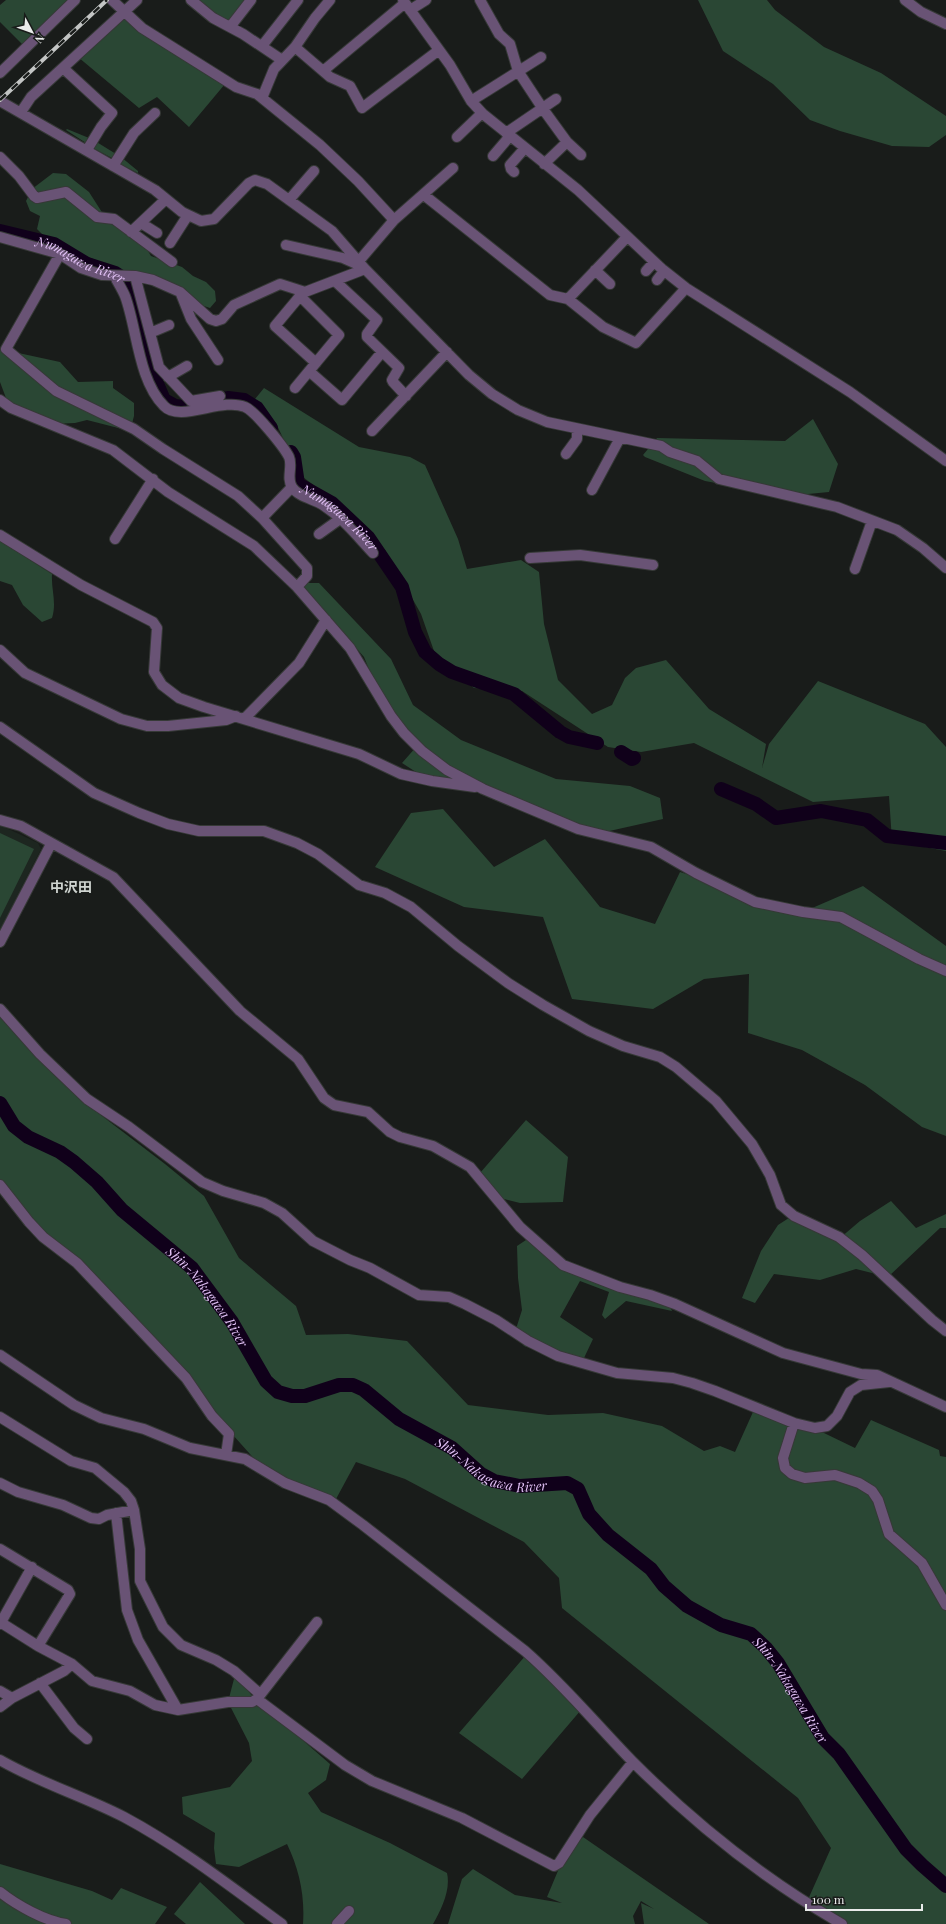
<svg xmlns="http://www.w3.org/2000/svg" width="946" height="1924" viewBox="0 0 946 1924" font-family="'Playfair Display','Noto Sans JP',serif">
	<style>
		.built { fill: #1d2620 }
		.green { fill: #2a4734 }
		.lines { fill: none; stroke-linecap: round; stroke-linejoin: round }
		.river { stroke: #10001a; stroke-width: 14 }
		.minor-casing { stroke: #363937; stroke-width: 12 }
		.minor { stroke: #695375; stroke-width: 10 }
		.rail-casing { stroke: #c3c5c4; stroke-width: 4 }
		.rail { stroke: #191c1a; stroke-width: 2.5; stroke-dasharray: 8; stroke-linecap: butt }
		.labels { text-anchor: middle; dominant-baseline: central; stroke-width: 3; stroke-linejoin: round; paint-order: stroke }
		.water-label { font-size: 13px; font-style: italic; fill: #e3c2f7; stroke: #191c1a }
		.quarter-label { font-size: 14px; font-weight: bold; fill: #cfd4d0; stroke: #191c1a }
	</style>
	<rect width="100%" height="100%" fill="#191c1a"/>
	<path class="built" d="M0 825 38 843 41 849 0 930Z"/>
	<path class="green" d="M6 0H69L23 45 0 22V5Z
		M192 0H249L231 26Z
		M698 0H767L775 10 824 47 881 73 946 116V135L929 147 892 146 840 131 810 120 773 84 723 51Z
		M124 16 225 84 189 127 157 97 139 108 78 57Z
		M67 129 89 138 86 143 66 130Z
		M95 141 116 154 113 158 110 157 93 148Z
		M121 157 138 171V173L118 163Z
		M53 173 66 174 89 192 105 217 139 236 151 256 182 267 193 276 206 282 215 291 216 301 210 308 198 304 144 278 109 271 96 260 78 253 65 243 44 236 37 229 40 216 30 211 26 201 32 189Z
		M0 349 60 362 78 382 113 381V388L134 403V416L130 431 87 420 75 423 53 424 9 406 0 382Z
		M264 388 359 447 410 457 425 465 458 539 467 569 521 560 539 572 544 624 558 680 592 714 612 705 625 678 636 668 666 660 709 709 766 744 762 768 769 744 818 681 925 724 946 747V851L892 841 889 796 813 802 694 743 641 752 608 747 522 691 474 688 434 651 421 614 385 550 319 489 300 475 276 423 251 404Z
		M813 419 838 464 829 492 787 496 705 481 645 457 643 455 657 438 785 441Z
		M0 541 52 574C51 590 57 602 52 618L42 622 23 605 12 585 0 581Z
		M300 583H319L391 659 413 705 461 740 556 779 630 786 660 798 663 819 596 834 478 786 419 774 402 763 417 746 391 723 364 657Z
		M443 809 494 867 545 839 600 907 655 924 680 872 803 912 863 886 946 946V1136L922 1127 865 1085 802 1050 748 1033 749 974 704 979 653 1009 572 999 543 917 464 907 375 867 411 813Z
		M0 833 34 849 0 918Z
		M0 1013 89 1106 165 1164 204 1196 239 1258 296 1306 306 1335 348 1334 407 1341 468 1405 548 1415 603 1413 662 1426 704 1451 720 1446 735 1452 753 1412 824 1433 855 1448 871 1420 939 1450 940 1456 946 1457V1924H837L806 1904 831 1848 798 1798 562 1608 559 1578 524 1542 405 1479 356 1462 336 1499 266 1472 138 1329 43 1237 0 1179Z
		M526 1120 568 1157 563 1202 520 1203 500 1198 480 1173Z
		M891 1201 916 1228 946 1214V1228H940L888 1277 856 1269 820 1280 774 1274 755 1303 742 1298 761 1251 778 1225 792 1216 840 1238 860 1221Z
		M529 1238 563 1265 668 1302 672 1311 626 1301 605 1319 602 1315 609 1292 580 1281 560 1317 593 1339 584 1358 567 1360 524 1346 515 1332 522 1310 518 1278 517 1246Z
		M526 1655 581 1710 522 1779 459 1733Z
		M235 1675 253 1697 330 1764 326 1780 308 1793 321 1812 390 1843 447 1873C451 1890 441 1910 433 1924H303C305 1895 299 1869 287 1844L239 1867 216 1864 214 1848 215 1833 183 1814 182 1797 230 1787 252 1761 249 1743 228 1702Z
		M583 1837 709 1924H644L641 1903 654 1909 641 1901 633 1916 635 1924H448L462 1879 473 1869 515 1895 562 1903 547 1897 565 1854Z
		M0 1864 92 1891 112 1900 121 1888 167 1907 155 1924H0Z
		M200 1882 245 1924H186L174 1914Z"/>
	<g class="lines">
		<g class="river">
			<path id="s1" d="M0 231 54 244 87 264 115 273 129 282 137 299 143 351 164 400 175 406 183 407 228 398 244 400 257 408 271 428"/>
			<path id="s2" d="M291 452 294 457 298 484 332 503 368 537 402 587 415 632 425 652 439 664 452 672 514 694 560 732 569 737 597 743"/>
			<path d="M621 752 632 759 634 758"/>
			<path d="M721 789 756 804 776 818 821 811 867 820 887 836 946 843"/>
			<path id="s3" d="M0 1103 14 1126 28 1137 60 1152 74 1162 97 1182 122 1210 192 1268 232 1322 266 1381 278 1392 292 1396H305L339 1385H353L364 1390 399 1419 452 1448 481 1474 494 1481 520 1486 567 1483 578 1489 589 1514 608 1535 651 1569 664 1586 687 1606 721 1625 751 1634 766 1648 778 1663 823 1738 839 1754 906 1849 922 1865 946 1886"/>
		</g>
		<g class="minor-casing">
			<path id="minor" d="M112 0 142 28 236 87 257 94 320 145 358 181 394 220
				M191 0 213 18 243 34 282 60
				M403 0 450 65 471 101 483 114 578 190 662 269 686 288 850 392 946 461
				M480 0 499 34 510 44 518 71 543 109 567 142 581 155
				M905 0 921 12 946 24
				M410 10 426 0
				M230 27 251 0
				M262 46 298 0
				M295 47 330 77 350 86 362 108 439 50
				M63 68 112 113 101 127 87 150
				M323 71 405 3
				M0 73 75 0
				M262 98 274 69 295 47 315 18 330 0
				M0 101 155 190 182 212 201 221 214 219 249 183 255 180 267 184 332 231 365 269 469 375 492 394 518 410 547 422 661 446 670 452 697 461 719 479 837 507 897 530 923 548 946 568
				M471 101 541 57
				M21 112 31 97 137 0
				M506 133 556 99
				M457 137 482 113
				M493 156 510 136
				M0 157 19 176 34 196 37 198 66 192 97 217 114 219 172 262
				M544 164 567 142
				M113 166 134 133 155 113
				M514 172 511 169 510 165 525 148
				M424 195 550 295 568 299 603 327 636 343 686 288
				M289 200 314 171
				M141 223 157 233
				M131 232 166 199
				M0 237 60 254 81 268 102 275 135 276 153 280 180 292 210 319 216 321 222 319 234 305 280 284 305 292 365 269
				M170 243 188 215
				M286 245 343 258 361 266
				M60 254 6 349 56 391 134 429 163 449 238 496 262 518
				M359 261 394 220 453 168
				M595 270 610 284
				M646 271 654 262
				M135 276 159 367 191 401 220 396
				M115 277C118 283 122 289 125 296 137 328 138 380 164 406 180 423 222 397 245 407 255 411 284 447 289 457 293 466 286 478 292 487 298 497 314 499 323 505 343 518 357 536 373 553
				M657 280 664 271
				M335 281 377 320 367 334V337L399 368 392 380 393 382 406 396
				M181 294 191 319 218 360
				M300 296 275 326 316 363
				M568 299 627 237
				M150 333 169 325
				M309 371 342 400 382 352
				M168 377 187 366
				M295 388 339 335 300 296 299 291
				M0 400 11 408 113 450 168 492 254 546 297 587 350 648 391 716 404 733 422 751 447 770 483 789 578 829 651 847 696 873 755 902 803 912 841 917 919 959 946 971
				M372 431 447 352
				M566 454 577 439V429
				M292 487 262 518 307 568V576L297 587
				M592 490 620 438
				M319 534 340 519
				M0 535 81 585 153 622 157 628 154 672 162 685 179 698 204 707 359 754 401 774 432 781 475 787
				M115 539 153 479
				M530 558 580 555 653 565
				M855 569 872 521
				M0 650 25 673 121 719 147 726H168L226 720 236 716
				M245 718 299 663 326 620
				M0 727 94 793 139 813 168 824 199 831H264L297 843 318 854 359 885 385 893 411 907 458 946 508 983 543 1005 589 1031 623 1046 660 1057 676 1067 716 1101 752 1144 770 1175 781 1205 794 1216 839 1237 862 1255 932 1320 946 1331
				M0 820 21 826 113 877 240 1011 298 1059 324 1098 334 1105 368 1112 390 1132 400 1137 433 1146 470 1167 520 1227 563 1265 620 1287 650 1295 675 1304 783 1353 861 1374 877 1375 946 1407
				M0 942 51 844
				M0 1009 40 1054 87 1099 129 1127 202 1182 223 1191 264 1203 282 1213 313 1241 350 1260 370 1268 419 1295 449 1297 465 1304 496 1320 528 1341 558 1356 617 1373 673 1378 692 1383 715 1391 794 1423 815 1428 827 1426 837 1416 850 1392 861 1385 889 1382
				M0 1185 29 1222 43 1237 77 1263 186 1378 212 1416 229 1434 226 1455
				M0 1355 74 1405 101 1418 144 1429 190 1448 245 1459 285 1483 329 1500 363 1525 525 1651C564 1685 596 1724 632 1761 695 1824 765 1880 842 1924
				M0 1417 71 1461 95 1468 124 1492 131 1501 134 1510 140 1549V1581L163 1627 181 1645 216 1660 234 1671 260 1694
				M794 1423 783 1458 785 1468 792 1474 805 1478 835 1475 859 1483 872 1491 878 1500 889 1534 922 1563 946 1605
				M0 1483 18 1492 63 1505 91 1518 99 1519 107 1515 134 1510
				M116 1513 127 1610 138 1640 178 1710
				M0 1549 68 1590 70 1594 38 1646
				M0 1622 38 1646 72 1664 92 1681 130 1691 155 1705 178 1710 228 1702H252L257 1699 317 1622
				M0 1624 32 1567
				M40 1683 74 1728 87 1739
				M0 1691 12 1698
				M257 1699 345 1765 372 1781 462 1818 554 1866 559 1863 590 1815 633 1762
				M0 1707 12 1698 64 1671 72 1664
				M0 1760C40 1783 83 1796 124 1817 180 1847 230 1886 282 1924
				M0 1892C16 1905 45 1921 66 1924
				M337 1924 349 1911"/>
		</g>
		<use href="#minor" class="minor"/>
		<g class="rail-casing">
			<path id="rail" d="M0 100 107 0"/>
		</g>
		<use href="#rail" class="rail"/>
	</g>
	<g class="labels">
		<g class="water-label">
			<text stroke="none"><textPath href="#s1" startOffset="86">Numagawa River</textPath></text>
			<text stroke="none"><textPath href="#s2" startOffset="87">Numagawa River</textPath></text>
			<text stroke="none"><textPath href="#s3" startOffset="288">Shin-Nakagawa River</textPath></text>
			<text stroke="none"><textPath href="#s3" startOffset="648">Shin-Nakagawa River</textPath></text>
			<text stroke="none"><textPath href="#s3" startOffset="1044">Shin-Nakagawa River</textPath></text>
		</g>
		<g class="quarter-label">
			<text x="71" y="886">中沢田</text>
		</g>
	</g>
	<g transform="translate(32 32) rotate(131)" stroke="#191c1a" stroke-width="3" paint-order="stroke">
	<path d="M0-3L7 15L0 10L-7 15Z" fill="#e9ebea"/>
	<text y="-6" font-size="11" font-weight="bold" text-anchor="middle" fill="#e9ebea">N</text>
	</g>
	<path d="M806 1904v6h116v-6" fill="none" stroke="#e9ebea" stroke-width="2"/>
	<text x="812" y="1904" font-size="12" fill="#e9ebea" stroke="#191c1a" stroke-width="3" paint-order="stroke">100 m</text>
</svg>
